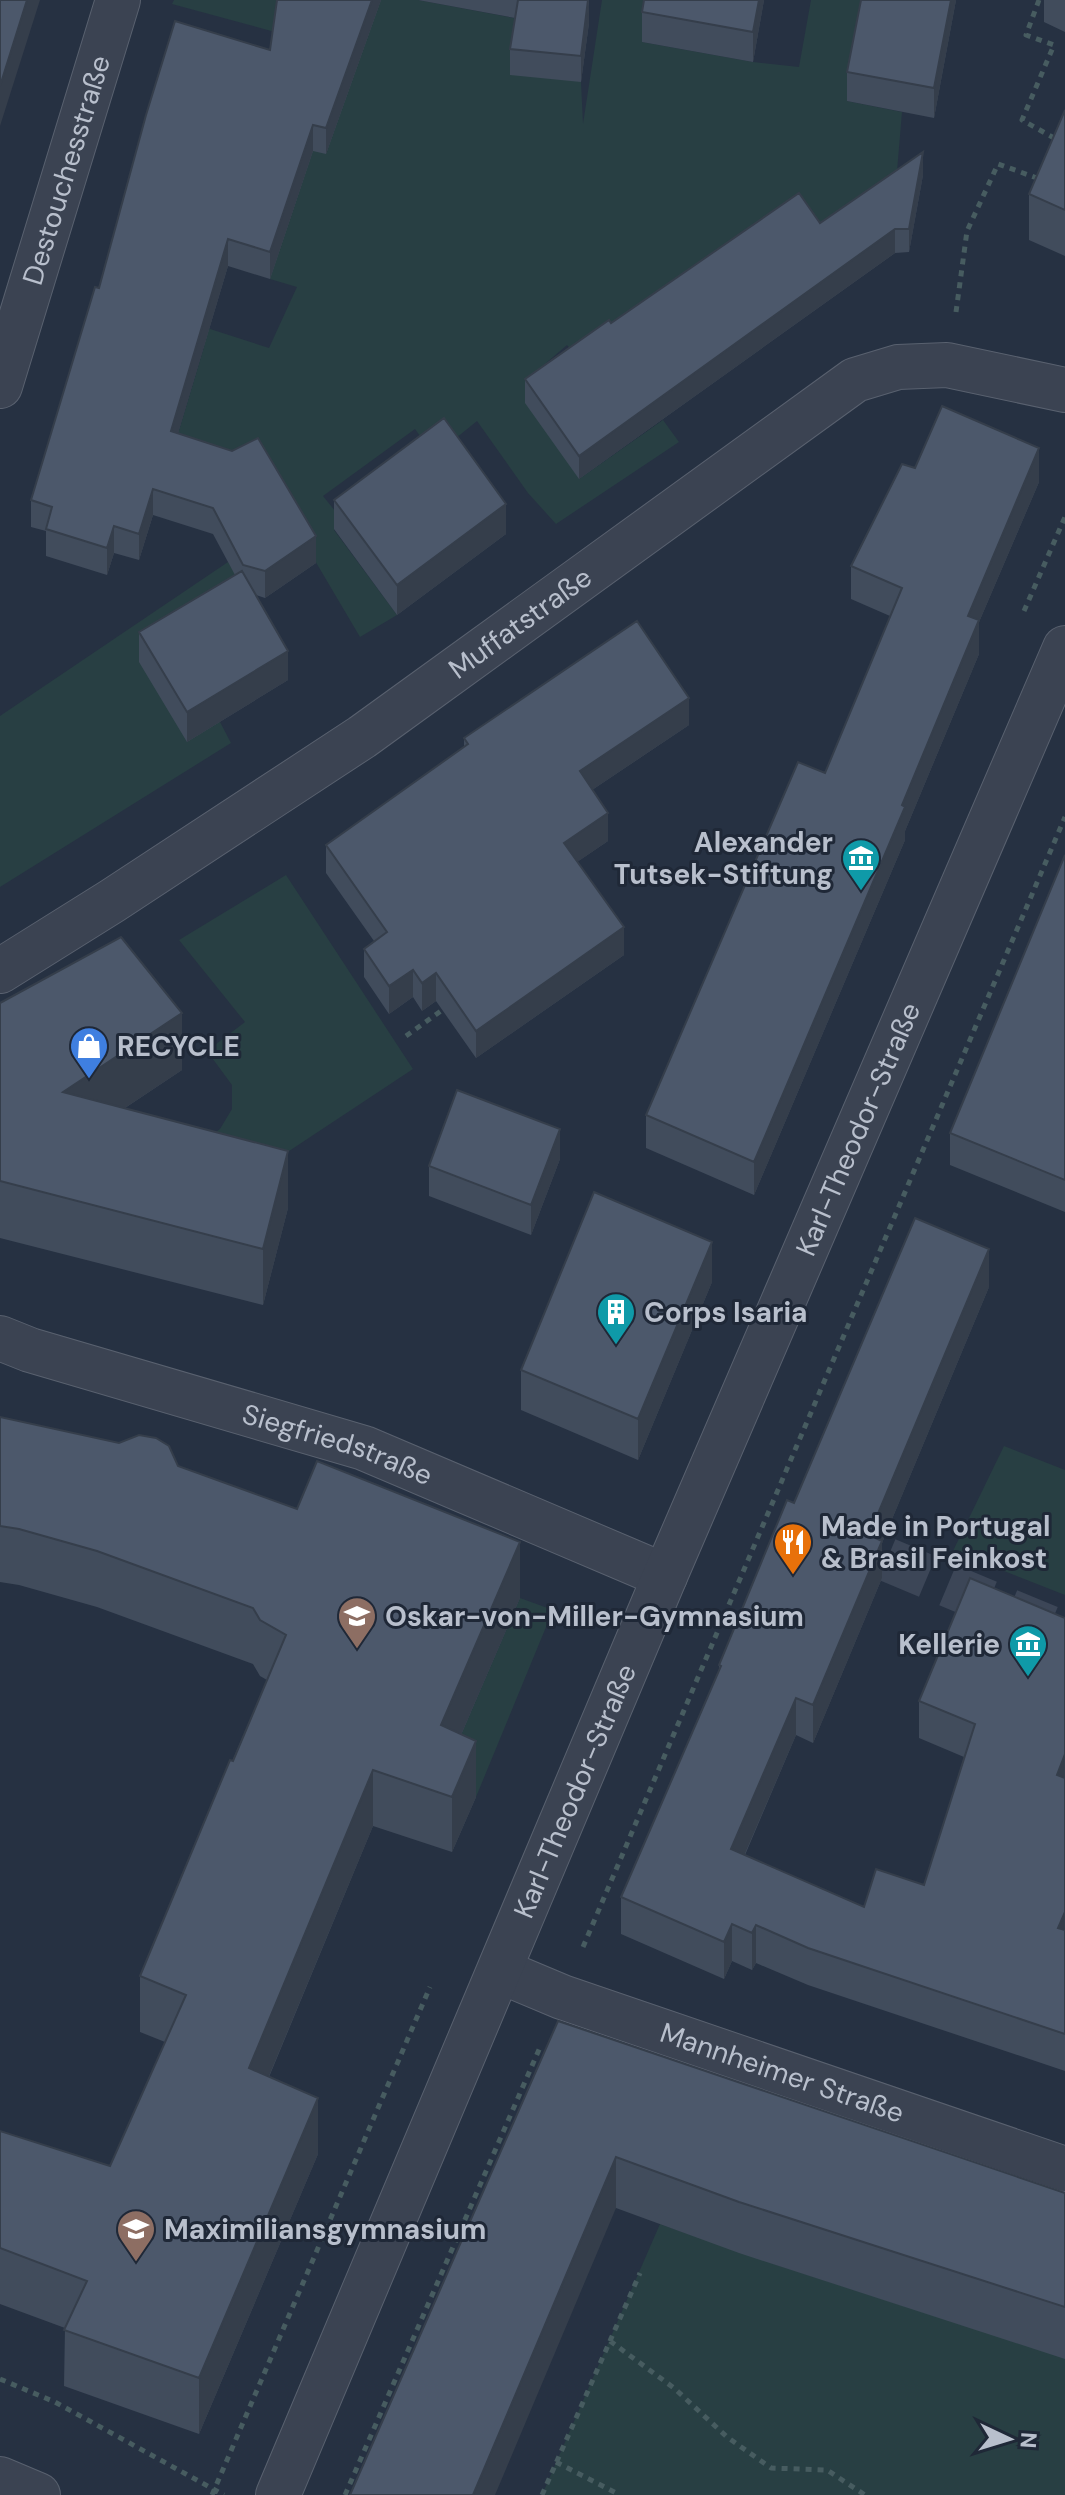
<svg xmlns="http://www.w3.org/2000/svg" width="1065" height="2495" viewBox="0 0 1065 2495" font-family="'DM Sans',sans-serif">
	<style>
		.green { fill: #283f43 }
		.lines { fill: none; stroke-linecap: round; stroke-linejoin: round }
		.minor-tunnel { stroke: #3c4657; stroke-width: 44; stroke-dasharray: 44 22; stroke-linecap: butt }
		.minor-casing { stroke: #59616f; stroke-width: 46 }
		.path { stroke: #475c60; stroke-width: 5; stroke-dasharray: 6 6; stroke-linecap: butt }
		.minor { stroke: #3b4352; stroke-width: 44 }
		.wall { fill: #414c5c }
		.shaded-wall { fill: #353e4b }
		.building { fill: #4c586b; stroke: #353e4b; stroke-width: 2 }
		.labels { text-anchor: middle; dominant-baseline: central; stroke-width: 6; stroke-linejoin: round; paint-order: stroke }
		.street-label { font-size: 28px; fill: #b8bfcc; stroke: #1f2837 }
		.poi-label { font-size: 28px; font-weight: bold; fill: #b8bfcc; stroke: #1f2837; text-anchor: start }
	</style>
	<rect width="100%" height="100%" fill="#263142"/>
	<path class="green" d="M174 0H281L286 35 172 4Z
		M374 0H418L519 19 581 82 583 124 602 0H649L642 42 753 62 799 67 811 0H867L847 101 902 112 895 195 581 363 567 345 545 364 557 380 579 479 663 420 679 442 556 524 528 493 477 421 434 456 415 429 323 496 344 522 334 530 397 615 360 637 258 464 171 457 204 347 207 328 269 348 297 287 270 279 242 198Z
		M228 562 256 604 220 722 231 743 0 887V716Z
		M286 875 413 1069 274 1161 200 1144 220 1129 232 1109V1085L207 1051 245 1022 179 940Z
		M1004 1446 1065 1470V1595L953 1551Z
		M520 1598 553 1610 476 1797 441 1781Z
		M660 2224 780 2266 1065 2358V2495H542Z"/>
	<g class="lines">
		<path class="minor-tunnel" d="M826 1534 1065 1634"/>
		<g class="minor-casing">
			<g id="minor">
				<path id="s1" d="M0 386 118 0"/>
				<path id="s2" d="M0 971 112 901 362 737 855 380 898 367 947 365 1065 390"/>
				<path id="s3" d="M0 1338 30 1350 364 1448 665 1576"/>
				<path id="s4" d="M500 1971 562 1997 1065 2169"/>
				<path d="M0 2479 38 2495"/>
				<path id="s5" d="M278 2495 665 1576 1065 648"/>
			</g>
		</g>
		<path class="path" d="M1039 0 1026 35 1054 45 1022 120 1054 138 1052 143
			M956 312 967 231 998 164 1037 178 1039 174
			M1024 611 1065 517
			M406 1036 448 1006
			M583 1947 1065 817
			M610 2341 674 2388 727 2437 771 2468 827 2470 865 2495
			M0 2379 55 2402 224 2495
			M556 2462 620 2495
			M212 2495 430 1987
			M345 2495 541 2045
			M542 2495 640 2273"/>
		<use href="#minor" class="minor"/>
	</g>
	<path class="wall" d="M277 0H381L326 154 313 151 270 279 228 266 178 433 316 563 265 598 256 595 288 680 187 742 139 662V632L235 575 213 534 153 515 139 560 114 553 107 575 46 556V531L31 527V500L99 288 270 50Z
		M418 0H589V23L581 82 510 75V49L515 18Z
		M644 0H764L753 62 642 42V12Z
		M956 0 934 118 847 101V72Z
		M1044 0H1065V32L1044 22Z
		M1065 110V256L1029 240V194Z
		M923 175 909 252 895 253 579 479 525 403V379L611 323 820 223Z
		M915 468 1039 482 979 622V654L905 831V840L754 1195 646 1148V1115L825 773 890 616 851 599V566Z
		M334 500 506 534 397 615 334 529Z
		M689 725 592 790 608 841 577 862 624 955 476 1058 436 1001 422 1011 413 997 389 1014 364 977V949L374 941 326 873V845L464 747V738Z
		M1065 855V1212L950 1165V1133Z
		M0 1003 182 1070 125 1108 288 1208 263 1305 0 1238Z
		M560 1159 531 1235 429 1196V1166Z
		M712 1282 638 1460 521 1410V1370Z
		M989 1287 882 1543V1578L813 1743 796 1735 745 1855 864 1907 924 1885 964 1757 919 1738V1701L1065 1618V2071L808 1985 756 1963 752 1970 732 1961 724 1979 621 1934V1897L719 1672V1665L794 1503Z
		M0 1417 178 1466 520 1598 461 1735 476 1797 452 1852 373 1826 269 2077 318 2154 199 2434 64 2386 65 2328 0 2304V2131L110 2166 165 2042 140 2032V1976L267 1680 260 1676 253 1664 97 1607 19 1585 0 1582Z
		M558 2021 1065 2193V2359L739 2253 616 2208Z"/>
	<path class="shaded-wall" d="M27 0H40L0 126V86Z
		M372 0H381L326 154V128Z
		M589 0V23L581 82V56Z
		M759 0H764L753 62V32Z
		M951 0H956L934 118V88Z
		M313 125V151L270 279V252Z
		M923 152V175L909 252V229Z
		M895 229V253L579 479V456Z
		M228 239V266L171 457V431Z
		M1039 448V482L979 622V654L905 831V840L754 1195V1162L902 805 968 616Z
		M153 489V515L139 560V534Z
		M506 504V534L397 615V585Z
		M114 526V553L107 575V548Z
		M316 536V563L265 598V571Z
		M288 651V680L187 742V712Z
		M689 698V725L580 798V771Z
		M608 813V841L564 871V843Z
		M624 927V955L476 1058V1031Z
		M413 970V997L389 1014V986Z
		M436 973V1001L422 1011V983Z
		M182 1013V1070L63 1149V1092Z
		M560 1129V1159L531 1235V1205Z
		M288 1151V1208L263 1305V1249Z
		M712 1242V1282L638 1460V1419Z
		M989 1249V1287L882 1543V1578L813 1743V1705L869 1535Z
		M520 1542V1598L441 1781V1725Z
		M796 1698V1735L731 1886V1849Z
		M476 1741V1797L452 1852V1797Z
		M1065 1754V1791L1057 1775Z
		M373 1770V1826L249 2124V2068Z
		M1065 1912V1949L1058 1928Z
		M732 1924V1961L724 1979V1942Z
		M756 1925V1963L752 1970V1933Z
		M318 2098V2154L199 2434V2378Z
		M616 2157V2208L495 2495H473Z"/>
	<path class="building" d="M0 0H27L0 86Z
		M277 0H372L326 128 313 125 270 252 228 239 171 431 232 451 258 438 316 536 265 571 243 565 213 508 153 489 139 534 114 526 107 548 46 529 52 507 31 500 95 287 99 288 146 115 175 21 270 50Z
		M518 0H588L581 56 510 49Z
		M644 0H759L753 32 642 12Z
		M861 0H951L934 88 847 72Z
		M1065 110V210L1029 194Z
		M923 152 909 229H895L579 456 525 379 609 320 611 323 799 193 820 223Z
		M942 406 1039 448 968 616 979 620 902 805 905 807 754 1162 646 1115 798 762 825 773 902 588 851 566 902 464 915 468Z
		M444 418 506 504 397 585 334 500Z
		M242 571 288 651 187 712 139 632Z
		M637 621 689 698 580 771 608 813 564 843 624 927 476 1031 436 973 422 983 413 970 389 986 364 949 387 932 326 845 468 744 464 738Z
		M1065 855V1180L950 1133Z
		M121 937 182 1013 63 1092 288 1151 263 1249 0 1181V1003Z
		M457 1090 560 1129 531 1205 429 1166Z
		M594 1192 712 1242 638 1419 521 1370Z
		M915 1218 989 1249 869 1535 882 1541 813 1705 796 1698 731 1849 864 1907 876 1869 924 1885 975 1724 919 1701 970 1578 1065 1618V1754L1057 1775 1065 1778V1912L1058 1928 1065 1930V2034L808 1948 756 1925 752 1933 732 1924 724 1942 621 1897 721 1666 719 1665 787 1500 794 1503Z
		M0 1417 119 1443 139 1435 156 1438 169 1446 178 1466 297 1509 317 1461 520 1542 441 1725 476 1741 452 1797 373 1770 249 2068 318 2098 199 2378 64 2330 87 2281 0 2248V2131L110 2166 186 1995 140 1976 230 1760 233 1761 286 1635 260 1620 253 1608 97 1551 19 1529 0 1526Z
		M558 2021 1065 2193V2307L739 2202 616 2157 473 2495H350Z"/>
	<defs>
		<g id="museum-pin" transform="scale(2)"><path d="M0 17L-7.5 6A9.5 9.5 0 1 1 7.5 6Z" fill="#0f9aa8" stroke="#1f2837"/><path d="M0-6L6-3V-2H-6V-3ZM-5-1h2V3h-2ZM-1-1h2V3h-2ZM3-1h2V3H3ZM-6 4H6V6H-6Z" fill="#fff"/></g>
		<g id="shop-pin" transform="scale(2)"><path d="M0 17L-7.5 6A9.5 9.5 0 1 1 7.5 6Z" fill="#3f7fe0" stroke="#1f2837"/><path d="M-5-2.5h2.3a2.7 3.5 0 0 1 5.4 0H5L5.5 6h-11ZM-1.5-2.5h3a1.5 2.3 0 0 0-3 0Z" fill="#fff"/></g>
		<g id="building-pin" transform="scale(2)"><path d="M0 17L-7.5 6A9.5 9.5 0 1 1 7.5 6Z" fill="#0f9aa8" stroke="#1f2837"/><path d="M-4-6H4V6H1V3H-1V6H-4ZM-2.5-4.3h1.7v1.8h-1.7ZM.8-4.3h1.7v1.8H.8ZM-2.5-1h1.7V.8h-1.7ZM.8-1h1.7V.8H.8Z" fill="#fff"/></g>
		<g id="restaurant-pin" transform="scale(2)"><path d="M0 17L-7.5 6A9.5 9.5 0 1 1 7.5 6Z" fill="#e8710a" stroke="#1f2837"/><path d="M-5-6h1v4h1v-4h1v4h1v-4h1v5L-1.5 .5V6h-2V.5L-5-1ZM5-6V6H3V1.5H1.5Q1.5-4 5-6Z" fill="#fff"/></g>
		<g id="school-pin" transform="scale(2)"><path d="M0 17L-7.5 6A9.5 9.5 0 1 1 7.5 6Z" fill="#8d6e63" stroke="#1f2837"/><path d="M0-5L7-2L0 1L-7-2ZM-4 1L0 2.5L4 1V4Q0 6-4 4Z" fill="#fff"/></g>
	</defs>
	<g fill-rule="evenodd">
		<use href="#museum-pin" x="861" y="858"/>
		<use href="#shop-pin" x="89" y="1046"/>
		<use href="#building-pin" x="616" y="1312"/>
		<use href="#restaurant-pin" x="793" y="1542"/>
		<use href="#school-pin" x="357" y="1616"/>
		<use href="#museum-pin" x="1028" y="1644"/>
		<use href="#school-pin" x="136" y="2229"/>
	</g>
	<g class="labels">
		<g class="street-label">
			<text stroke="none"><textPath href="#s1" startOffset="226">Destouchesstraße</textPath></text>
			<text stroke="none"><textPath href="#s2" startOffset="626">Muffatstraße</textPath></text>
			<text stroke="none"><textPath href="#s5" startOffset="1484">Karl-Theodor-Straße</textPath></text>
			<text stroke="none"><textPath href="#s3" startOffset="354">Siegfriedstraße</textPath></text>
			<text stroke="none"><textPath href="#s5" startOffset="764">Karl-Theodor-Straße</textPath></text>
			<text stroke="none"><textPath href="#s4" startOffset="300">Mannheimer Straße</textPath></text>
		</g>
		<g class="poi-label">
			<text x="833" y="842" text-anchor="end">Alexander<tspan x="833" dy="32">Tutsek-Stiftung</tspan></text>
			<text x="117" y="1046">RECYCLE</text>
			<text x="644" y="1312">Corps Isaria</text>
			<text x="821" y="1526">Made in Portugal<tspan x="821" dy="32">&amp; Brasil Feinkost</tspan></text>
			<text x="385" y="1616">Oskar-von-Miller-Gymnasium</text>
			<text x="1000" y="1644" text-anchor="end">Kellerie</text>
			<text x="164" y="2229">Maximiliansgymnasium</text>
		</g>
	</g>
	<g transform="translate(1009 2439) rotate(94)" stroke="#1f2837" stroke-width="6" paint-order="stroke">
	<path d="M0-6L14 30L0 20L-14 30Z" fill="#b8bfcc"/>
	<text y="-12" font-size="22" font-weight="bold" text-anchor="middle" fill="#b8bfcc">N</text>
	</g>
</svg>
